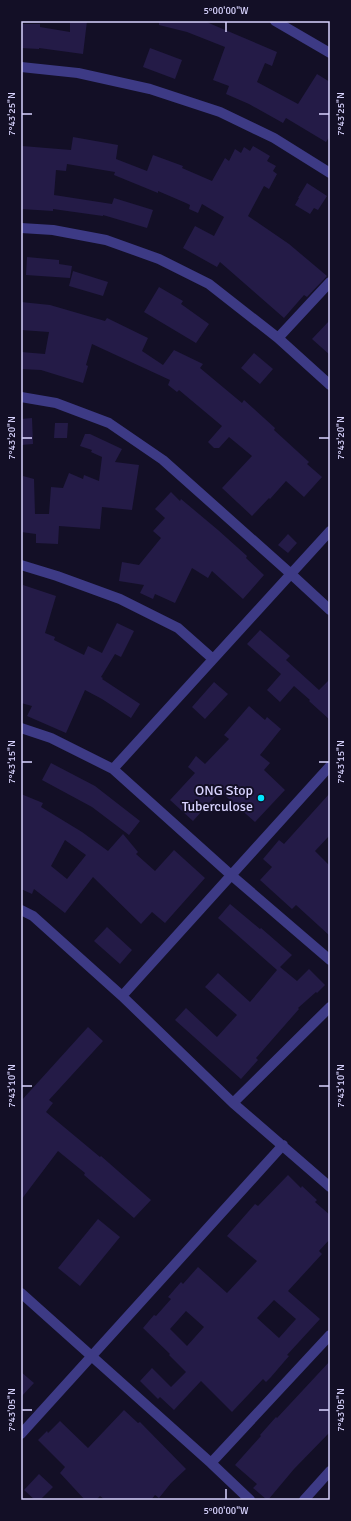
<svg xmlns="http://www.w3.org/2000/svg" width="351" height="1521" viewBox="0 0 351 1521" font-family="Signika,sans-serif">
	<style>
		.building { fill: #241b47; fill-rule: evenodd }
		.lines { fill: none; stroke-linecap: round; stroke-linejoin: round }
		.street { stroke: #3d3a85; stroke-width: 10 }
		.ticks { fill: none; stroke: #d9d4ff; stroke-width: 1.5 }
		.poi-dot { fill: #00e5ff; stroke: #130f26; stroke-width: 1.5 }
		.labels { text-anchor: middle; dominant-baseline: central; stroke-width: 4; stroke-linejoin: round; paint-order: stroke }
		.poi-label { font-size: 14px; fill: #d9d4ff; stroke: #130f26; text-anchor: end }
		.neatline { fill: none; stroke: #d9d4ff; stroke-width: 1.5 }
		.ticks-label { font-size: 10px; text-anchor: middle; fill: #d9d4ff }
	</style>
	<rect width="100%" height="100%" fill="#130f26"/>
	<path class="building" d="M70 21H87L83 54 39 48V49L21 48V24H40V27L70 32Z
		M159 21H204L277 52 272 66 265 63 257 82 298 104 317 74 330 82V136L326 142 286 118 283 123 249 104 226 94 229 86 213 80 225 47 187 32 159 25Z
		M150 48 182 60 175 79 143 67Z
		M73 137 118 145 116 159 147 171 153 155 183 166 182 168 212 181 225 158 229 161 235 149 241 153 244 147 250 151 253 146 270 156 267 161 276 166 273 171 277 174 269 189 264 186 248 216 289 244 327 276 307 297 304 295 284 318 220 262 217 267 183 248 195 226 214 236 224 217 202 204 198 213 189 209 190 205 186 203 158 191V193L114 175 115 172 67 164 66 171 56 170 54 195 112 204 114 198 153 210 147 228 103 215V216L53 209V211L21 209 22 146 71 150Z
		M307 183 327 196 318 210 314 208 310 214 295 205 299 198H298Z
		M27 257 59 260V264L72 266 70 278 26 275Z
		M73 271 108 282 103 296 69 286Z
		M159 287 183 301 181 304 209 324 196 343 144 312Z
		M21 302 50 305 105 321 107 318 148 338 142 351 163 365 174 350 203 364 200 368 242 403 244 400 275 428 274 430 309 462 307 464 322 477 304 497 286 481 270 499 269 498 252 516 222 488 252 456 229 437 219 448H214L208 442 222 426 179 390 177 392 168 385 170 380 92 344 86 365 88 366 83 383 41 370 21 369V352L45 354 49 332 21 330Z
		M330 320V355L312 339Z
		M254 353 273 369 260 384 241 368Z
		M32 418 33 444 21 445V419Z
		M55 423H68L67 438H54Z
		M85 434H90L122 449 115 462 139 465 132 510 102 507 100 529 59 526 58 544 36 543V534L21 532V485L23 476 34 479 35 514H49L51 487 63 488 69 473 83 479 84 475 99 481 102 457 91 452 92 450 80 446Z
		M171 492 180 501 181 499 218 530 247 556 246 558 264 575 243 599 212 571 208 578 192 568 175 603 155 594 153 599 140 593 144 585 119 581 122 562 139 565 161 538 153 531 165 518 155 509Z
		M288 534 297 543 288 553 278 545Z
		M23 585 56 596 45 633 55 637 54 640 84 655 88 646 102 653 117 623 134 631 121 657 115 654 101 677 103 678 102 679 140 704 131 718 102 699 85 690 66 733 27 716 32 706 21 703V591Z
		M260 630 290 656 286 660 319 690 330 679V720L309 701 310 700 294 686 280 702 267 690 281 674 247 644Z
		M214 682 228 694 205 719 192 707Z
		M249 706 265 720 267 717 281 729 260 755 270 763 264 770 285 790 255 822 220 791 193 821 170 800 195 773 188 767 196 756 205 764 229 739 224 735Z
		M51 763 95 786 140 821 129 835 92 807 42 780Z
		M330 793V835L315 851 330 866V936L296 905 292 909 260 880 272 867 263 859 279 840 284 844Z
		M21 794 43 803 41 807 82 832 108 851 123 834 138 852 136 854 155 871 174 850 205 878 165 923 152 912 141 924 93 877 65 913 34 889 32 894 21 889ZM65 840 86 855 67 879 51 866Z
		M230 904 260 929 261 928 292 955 280 967 297 981 309 969 325 985 317 993 316 992 298 1008 299 1009 256 1058 258 1060 241 1079 175 1020 186 1008 217 1037 237 1015 205 987 218 973 250 1002 277 970 218 918Z
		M107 927 132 950 120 964 94 941Z
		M88 1027 103 1041 49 1100 53 1103 46 1112 100 1157 101 1156 151 1200 134 1218 84 1175 85 1173 58 1151 21 1200V1101Z
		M288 1175 301 1188 302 1186 317 1200 315 1202 330 1215V1239L319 1251 322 1254 288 1291 320 1319 287 1355 289 1356 271 1377 266 1382 263 1379 232 1412 201 1381 174 1410 160 1397 158 1399 140 1381 152 1368 171 1387 186 1372 169 1355 170 1354 143 1328 154 1315 156 1316 171 1299 168 1297 181 1282 183 1284 198 1267 227 1293 257 1261 227 1236 255 1204 258 1206ZM274 1300 296 1319 279 1338 257 1318ZM186 1311 204 1327 187 1346 170 1329Z
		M98 1219 120 1237 80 1286 58 1268Z
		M330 1361V1432L294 1469 268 1500H267L253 1488 257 1484 235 1465 261 1436 260 1435 276 1417 277 1418Z
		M21 1372 34 1383 21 1397Z
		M124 1410 138 1423 140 1422 186 1469 171 1483 159 1498 155 1495 151 1500H105L100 1496 96 1500H85L60 1473 65 1467 38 1440 47 1431 48 1433 60 1421 88 1448Z
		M39 1474 53 1487 40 1500H35L24 1490Z"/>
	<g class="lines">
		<path class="street" d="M275 21 330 53
			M21 67 78 73 150 89 220 112 274 138 330 173
			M21 228 53 230 106 240 159 259 209 284 278 338 330 385
			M278 338 330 282
			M21 397 56 403 109 423 163 460 291 574 330 610
			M21 565 57 576 120 599 178 628 213 659
			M21 728 51 738 113 769 231 875 330 960
			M113 769 330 531
			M21 910 33 916 122 996 233 1103 330 1187
			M122 996 330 766
			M233 1103 330 1007
			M21 1293 211 1463 250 1500
			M21 1434 283 1145
			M211 1463 330 1335
			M304 1500 330 1471"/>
	</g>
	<path class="ticks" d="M226 22V32M22 114H32M319 114H329M22 438H32M319 438H329M22 762H32M319 762H329M22 1086H32M319 1086H329M22 1410H32M319 1410H329M226 1489V1499"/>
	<circle class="poi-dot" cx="261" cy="798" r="4"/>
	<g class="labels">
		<g class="poi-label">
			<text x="253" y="790">ONG Stop<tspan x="253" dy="16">Tuberculose</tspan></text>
		</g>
	</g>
	<rect width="351" height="1521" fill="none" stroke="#130f26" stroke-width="44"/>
	<rect x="22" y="22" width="307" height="1477" class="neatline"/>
	<g class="ticks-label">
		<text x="226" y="14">5°00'00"W</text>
		<text transform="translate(11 114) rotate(-90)" y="4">7°43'25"N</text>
		<text transform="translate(340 114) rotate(-90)" y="4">7°43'25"N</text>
		<text transform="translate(11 438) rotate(-90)" y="4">7°43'20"N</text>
		<text transform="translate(340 438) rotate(-90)" y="4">7°43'20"N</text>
		<text transform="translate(11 762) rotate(-90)" y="4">7°43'15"N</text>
		<text transform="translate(340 762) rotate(-90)" y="4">7°43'15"N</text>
		<text transform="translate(11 1086) rotate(-90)" y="4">7°43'10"N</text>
		<text transform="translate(340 1086) rotate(-90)" y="4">7°43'10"N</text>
		<text transform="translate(11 1410) rotate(-90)" y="4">7°43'05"N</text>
		<text transform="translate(340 1410) rotate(-90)" y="4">7°43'05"N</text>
		<text x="226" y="1514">5°00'00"W</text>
	</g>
</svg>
